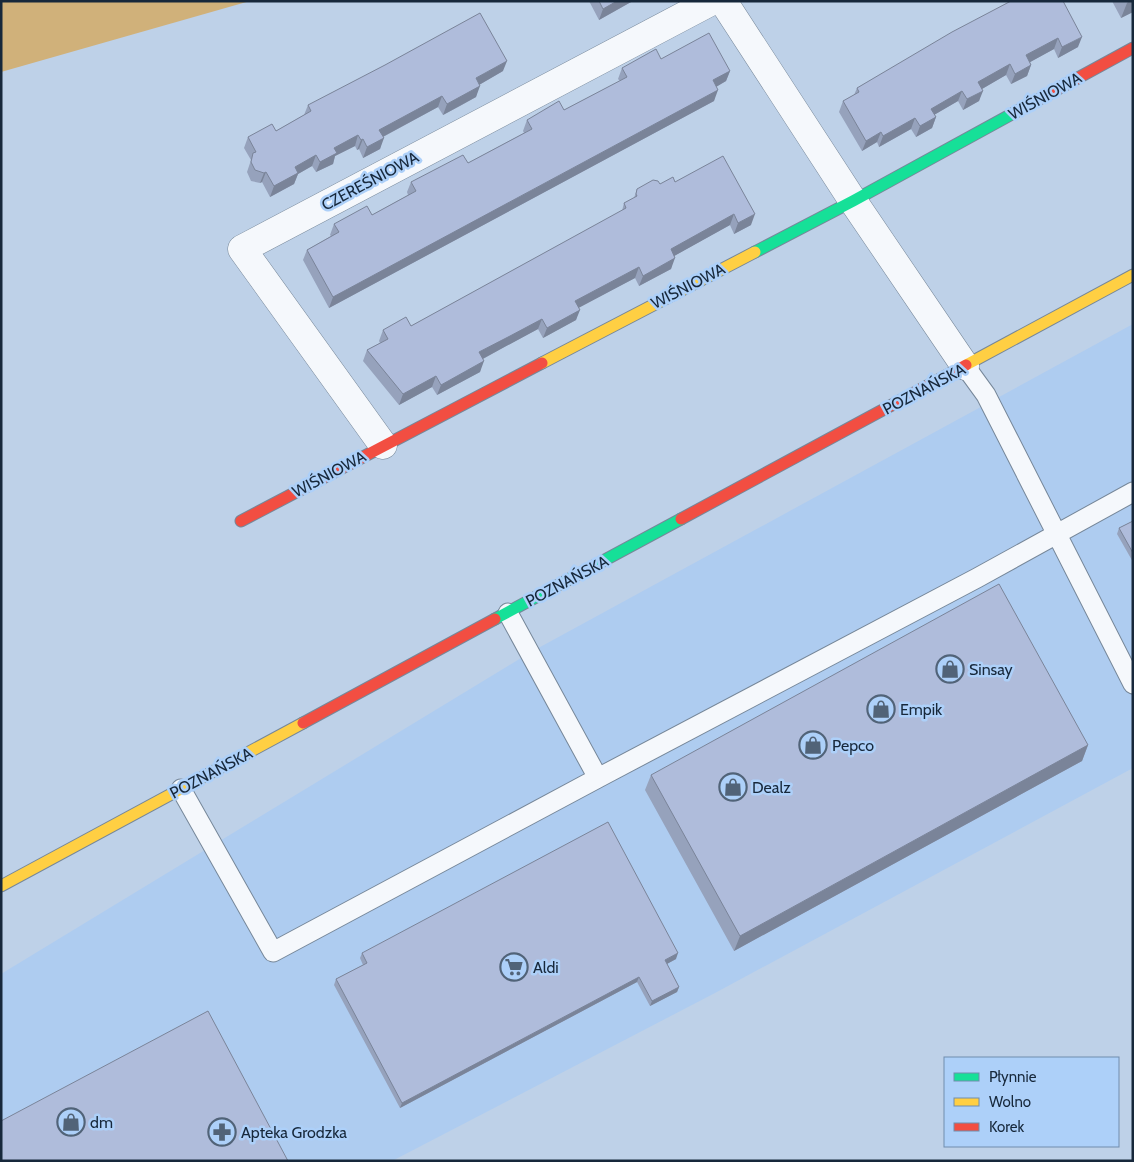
<svg xmlns="http://www.w3.org/2000/svg" width="1134" height="1162" viewBox="0 0 1134 1162" font-family="Cabin,sans-serif">
	<style>
		.built { fill: #aeccf0 }
		.green { fill: #d0b17a }
		.lines { fill: none; stroke-linecap: round; stroke-linejoin: round }
		.lane-casing { stroke: #768799; stroke-width: 21 }
		.street-casing { stroke: #768799; stroke-width: 29 }
		.fast-casing { stroke: #768799; stroke-width: 13 }
		.slow-casing { stroke: #768799; stroke-width: 13 }
		.jam-casing { stroke: #768799; stroke-width: 13 }
		.lane { stroke: #f5f8fc; stroke-width: 19 }
		.street { stroke: #f5f8fc; stroke-width: 28 }
		.fast { stroke: #16e098; stroke-width: 11 }
		.slow { stroke: #ffcf43; stroke-width: 11 }
		.jam { stroke: #f24e42; stroke-width: 11 }
		.wall { fill: #96a2bc }
		.shaded-wall { fill: #7a8499 }
		.building { fill: #afbcdb; stroke: #7a8499 }
		.labels { text-anchor: middle; dominant-baseline: central; stroke-width: 5; stroke-linejoin: round; paint-order: stroke }
		.street-label { font-size: 16px; fill: #17283b; stroke: #add0f9 }
		.poi-label { font-size: 16px; fill: #17283b; stroke: #add0f9; text-anchor: start }
	</style>
	<rect width="100%" height="100%" fill="#bed1e8"/>
	<path class="built" d="M1133 324V768L715 993 392 1161H1V974L531 652Z"/>
	<path class="green" d="M1 1H250L1 72Z"/>
	<g class="lines">
		<g class="lane-casing">
			<path id="lane" d="M965 366 986 395 1133 684
				M508 613 598 778 977 578 1133 492
				M181 789 273 952 598 778"/>
		</g>
		<g class="street-casing">
			<path id="street" d="M723 1 853 201 965 366
				M383 445 242 249 712 1"/>
		</g>
		<g class="fast-casing">
			<path id="fast" d="M755 252 853 201 1032 103
				M495 619 681 519"/>
		</g>
		<g class="slow-casing">
			<path id="slow" d="M542 363 755 252
				M966 365 1133 275
				M1 886 303 723"/>
		</g>
		<g class="jam-casing">
			<path id="jam" d="M1032 103 1133 48
				M681 519 966 365
				M241 521 542 363
				M303 723 495 619"/>
		</g>
		<use href="#lane" class="lane"/>
		<use href="#street" class="street"/>
		<use href="#fast" class="fast"/>
		<use href="#slow" class="slow"/>
		<use href="#jam" class="jam"/>
	</g>
	<path class="wall" d="M589 1H631V2L599 20Z
		M1011 1 1078 47 1058 58 1054 49 1030 62 1031 65 1027 76 1011 84 1006 75 982 89 979 101 963 110 958 101 934 115 936 117 932 128 916 137 911 129 879 147 877 142 862 151 839 112 843 101 854 95 857 88Z
		M1112 1H1133V12L1121 18Z
		M661 59 730 71 726 81 716 87 714 101 329 308 303 260 307 250 331 236 330 235 334 224 372 215 408 195 407 192 411 182 468 163 524 133 523 131 527 120 564 110 620 81 618 79 622 68Z
		M503 71 479 85 476 97 460 106 443 115 438 107 383 137 380 149 363 158 359 149 357 150 355 146 335 156 333 164 316 172 312 166 298 174 294 184 270 197 262 182 260 183 251 181 247 172 251 160 244 148 248 137 276 131 304 115 308 105Z
		M675 182 751 225 734 234 730 225 674 256 671 269 639 286 635 278 579 307 576 320 543 338 538 329 506 346 483 359 480 372 437 395 432 387 399 405 363 361 367 350 380 343 379 341 383 330 411 326 622 211 624 203 634 198 637 189 660 184Z
		M1133 521V562L1117 534 1119 528Z
		M1088 745 1082 761 734 951 645 790 651 775Z
		M362 953 676 959 667 964 679 987 677 992 650 1006 637 982 400 1108 334 985 336 979 363 965 360 958Z"/>
	<path class="shaded-wall" d="M617 1H631V2L599 20 603 9Z
		M1129 1H1133V12L1121 18 1127 3Z
		M1082 37 1078 47 1058 58 1062 47Z
		M1058 38 1054 49 1023 66 1026 55Z
		M507 61 503 71 472 89 476 78Z
		M1010 64 1006 75 975 93 978 82Z
		M1031 65 1027 76 1011 84 1015 74Z
		M730 71 726 81 709 91 713 80Z
		M480 86 476 97 443 115 447 104Z
		M718 90 714 101 329 308 333 297Z
		M962 91 958 101 927 119 931 109Z
		M983 91 979 101 963 110 967 99Z
		M442 96 438 107 375 141 379 130Z
		M936 117 932 128 916 137 920 126Z
		M915 118 911 129 879 147 883 136Z
		M881 132 877 142 862 151 866 141Z
		M358 135 355 146 335 156 333 164 316 172 320 162 334 148Z
		M384 138 380 149 363 158 367 147Z
		M363 139 359 149 357 150 361 140Z
		M316 155 312 166 298 174 294 184 270 197 274 186 295 167Z
		M266 172 262 182 260 183 264 173Z
		M734 214 730 225 667 260 671 249Z
		M755 214 751 225 734 234 738 223Z
		M675 258 671 269 639 286 643 276Z
		M639 267 635 278 571 312 575 301Z
		M580 310 576 320 543 338 547 328Z
		M542 319 538 329 475 363 479 352Z
		M484 361 480 372 437 395 441 385Z
		M436 376 432 387 399 405 403 394Z
		M1088 745 1082 761 734 951 740 936Z
		M678 953 676 959 663 966 665 960Z
		M639 977 637 982 400 1108 402 1103Z
		M679 987 677 992 650 1006 652 1001Z"/>
	<path class="building" d="M599 1H617L603 9Z
		M1011 1H1063L1082 37 1062 47 1058 38 1026 55 1031 65 1015 74 1010 64 978 82 983 91 967 99 962 91 931 109 936 117 920 126 915 118 883 136 881 132 866 141 843 101 859 92 857 88 952 32Z
		M480 13 507 61 476 78 480 86 447 104 442 96 379 130 384 138 367 147 363 139 361 140 358 135 334 148 337 153 320 162 316 155 295 167 298 173 274 186 266 172 264 173 255 170 251 162 253 153 256 152 248 137 272 124 276 131 311 111 308 105 385 65Z
		M709 33 730 71 713 80 718 90 333 297 307 250 339 232 334 224 367 206 372 215 416 191 411 182 463 155 468 163 532 129 527 120 559 101 564 110 627 77 622 68 656 49 661 59Z
		M723 156 755 214 738 223 734 214 671 249 675 258 643 276 639 267 575 301 580 310 547 328 542 319 510 336 479 352 484 361 441 385 436 376 403 394 367 350 388 339 383 330 406 317 411 326 626 208 624 203 637 196 636 194 637 189 653 180 658 181 660 184 673 177 675 182Z
		M1133 521V553L1119 528Z
		M999 584 1088 745 740 936 651 775Z
		M608 822 678 953 665 960 679 987 652 1001 639 977 402 1103 336 979 367 963 362 953Z
		M208 1011 288 1161H1V1121Z"/>
	<defs>
		<g id="shop-ring" transform="scale(1.4375)"><circle r="9.5" fill="#add0f9" stroke="#516378" stroke-width="1.5"/><path d="M-5-2.5h2.3a2.7 3.5 0 0 1 5.4 0H5L5.5 6h-11ZM-1.5-2.5h3a1.5 2.3 0 0 0-3 0Z" fill="#516378"/></g>
		<g id="supermarket-ring" transform="scale(1.4375)"><circle r="9.5" fill="#add0f9" stroke="#516378" stroke-width="1.5"/><path d="M-6-5.5h2.5l.6 2H6L4.5 2H-2.5L-4.4-4H-6ZM-1.5 3.2a1.3 1.3 0 1 0 .1 0ZM3 3.2a1.3 1.3 0 1 0 .1 0Z" fill="#516378"/></g>
		<g id="pharmacy-ring" transform="scale(1.4375)"><circle r="9.5" fill="#add0f9" stroke="#516378" stroke-width="1.5"/><path d="M-2-6h4v4h4v4h-4v4h-4v-4h-4v-4h4Z" fill="#516378"/></g>
	</defs>
	<g fill-rule="evenodd">
		<use href="#shop-ring" x="950" y="669"/>
		<use href="#shop-ring" x="881" y="709"/>
		<use href="#shop-ring" x="813" y="745"/>
		<use href="#shop-ring" x="733" y="787"/>
		<use href="#supermarket-ring" x="514" y="967"/>
		<use href="#shop-ring" x="71" y="1122"/>
		<use href="#pharmacy-ring" x="222" y="1132"/>
	</g>
	<g class="labels">
		<g class="street-label">
			<text transform="translate(1045 96) rotate(-29)">WIŚNIOWA</text>
			<text transform="translate(370 181) rotate(-28)">CZEREŚNIOWA</text>
			<text transform="translate(688 286) rotate(-27)">WIŚNIOWA</text>
			<text transform="translate(924 389) rotate(-28)">POZNAŃSKA</text>
			<text transform="translate(329 474) rotate(-28)">WIŚNIOWA</text>
			<text transform="translate(567 581) rotate(-28)">POZNAŃSKA</text>
			<text transform="translate(211 773) rotate(-28)">POZNAŃSKA</text>
		</g>
		<g class="poi-label">
			<text x="969" y="669">Sinsay</text>
			<text x="900" y="709">Empik</text>
			<text x="832" y="745">Pepco</text>
			<text x="752" y="787">Dealz</text>
			<text x="533" y="967">Aldi</text>
			<text x="90" y="1122">dm</text>
			<text x="241" y="1132">Apteka Grodzka</text>
		</g>
	</g>
	<rect width="1134" height="1162" fill="none" stroke="#17283b" stroke-width="5"/>
	<rect x="944" y="1057" width="175" height="90" fill="#add0f9" stroke="#718dad"/>
	<rect x="954" y="1073" width="25" height="8" fill="#16e098" stroke="#718dad"/>
	<text x="989" y="1082" font-size="15" fill="#17283b">Płynnie</text>
	<rect x="954" y="1098" width="25" height="8" fill="#ffcf43" stroke="#718dad"/>
	<text x="989" y="1107" font-size="15" fill="#17283b">Wolno</text>
	<rect x="954" y="1123" width="25" height="8" fill="#f24e42" stroke="#718dad"/>
	<text x="989" y="1132" font-size="15" fill="#17283b">Korek</text>
</svg>
